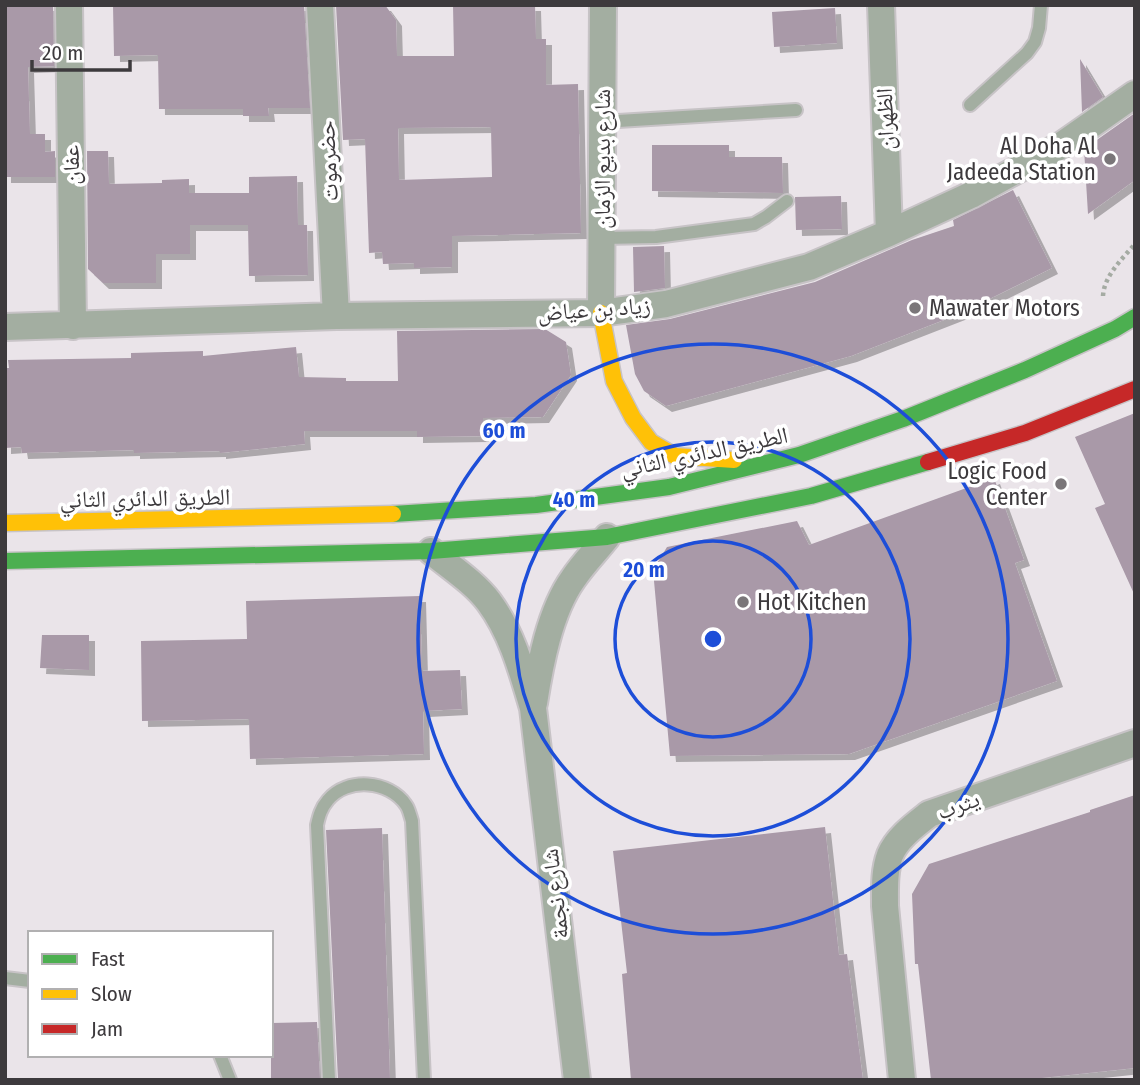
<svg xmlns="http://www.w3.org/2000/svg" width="1140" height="1085" viewBox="0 0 1140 1085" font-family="'Fira Sans Condensed','Noto Naskh Arabic',sans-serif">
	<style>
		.building { fill: #a999a8; fill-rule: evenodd; filter: url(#shadow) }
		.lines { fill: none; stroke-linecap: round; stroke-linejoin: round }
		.lane-casing { stroke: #c7c3c6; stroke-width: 16 }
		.street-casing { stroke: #c7c3c6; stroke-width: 30 }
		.fast-casing { stroke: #c7c3c6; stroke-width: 19 }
		.slow-casing { stroke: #c7c3c6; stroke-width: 19 }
		.jam-casing { stroke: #c7c3c6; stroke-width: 19 }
		.path { stroke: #a5aba3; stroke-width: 4.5; stroke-dasharray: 3.5 3.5; stroke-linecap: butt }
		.lane { stroke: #a3aea1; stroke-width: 12 }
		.street { stroke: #a3aea1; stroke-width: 26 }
		.fast { stroke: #4caf50; stroke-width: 16 }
		.slow { stroke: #ffc107; stroke-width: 16 }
		.jam { stroke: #c62828; stroke-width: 16 }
		.ring { fill: none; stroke: #1d4ed8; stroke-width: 3.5 }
		.poi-dot { fill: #7a7679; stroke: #fff; stroke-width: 2.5 }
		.labels { text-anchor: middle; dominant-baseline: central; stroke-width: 7; stroke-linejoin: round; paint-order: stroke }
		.street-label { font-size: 23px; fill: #3d3a3d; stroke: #fff }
		.poi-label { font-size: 23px; fill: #3d3a3d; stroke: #fff; text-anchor: end }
		.centre { fill: #1d4ed8; stroke: #fff; stroke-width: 3.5 }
		.ring-label { font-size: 21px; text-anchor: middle; font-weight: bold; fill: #1d4ed8; stroke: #fff; stroke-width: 7; stroke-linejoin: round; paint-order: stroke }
	</style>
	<defs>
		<filter id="shadow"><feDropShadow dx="6" dy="6" stdDeviation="0" flood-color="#0004"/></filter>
	</defs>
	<rect width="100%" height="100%" fill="#eae4e9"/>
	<path class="building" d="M5 5H53L54 66 28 67 30 134H45V152L55 151V177H5Z
		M113 5H304L310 108H268L269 116H243V109H159L158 55 114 56Z
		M336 5H385L396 20 397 56H454L453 5H535L536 39H546V85L578 84 581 233 452 236V267L414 268V263L383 264 382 252 369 253 365 139 343 140ZM491 127 492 177 399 180 398 128Z
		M835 8 837 43 774 47 772 12Z
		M1080 59 1103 97 1082 112Z
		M1135 113V180L1088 214 1084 149Z
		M652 145H729V157H782L783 193 652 191Z
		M87 151H108L109 184 162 183V180L189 179V193H249V177L297 176 298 225H307L308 275 249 276 248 225H190V254H156V283H103L88 269Z
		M1013 190 1052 268 959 314 851 356 666 406 644 391 635 374 626 325 670 319 815 282 912 240 954 226 953 220Z
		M841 196 842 229 796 230 795 197Z
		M664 246 665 288 634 292 633 247Z
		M545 329 566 342 571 375 543 417 483 418V436L417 437V431H304L305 444 220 453V451L134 453V450L22 453 21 447 5 448V368H9L8 360 131 358V353L203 351V356L296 347 299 377 346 378V381H398L397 331Z
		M1135 413V596L1095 508 1105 504 1075 437Z
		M994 478 1024 560 1015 563 1057 681 849 754 670 756 653 570 667 547 797 521 809 545Z
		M420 596 422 671 460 670 462 709 423 711 424 754 250 759 249 719 142 721 141 641 247 639 246 601Z
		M42 635H89V670L40 668Z
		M1135 795V1068L1023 1080H931L918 964H915L912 894 929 864 1090 812V810Z
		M825 827 839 955 847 954 863 1080H631L622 974 627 973 613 851Z
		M382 828 390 1080H338L326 830Z
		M317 1022 320 1080H271V1023Z"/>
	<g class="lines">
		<g class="lane-casing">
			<path id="lane" d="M970 105 1027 53 1035 42 1039 28 1041 5
				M602 122 796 110
				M602 238 656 237 754 224 766 217 787 201
				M5 978 30 981
				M220 1055 230 1080
				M329 1080 317 825C319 816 321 808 328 800 347 777 389 780 406 805 409 809 410 815 412 821L424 1080"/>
		</g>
		<g class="street-casing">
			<path id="street" d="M69 5 73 326
				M320 5 336 316
				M881 5 889 233
				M601 313 603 5
				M5 327 336 316 601 313 666 304 809 267 889 233 971 195 1062 145 1135 94
				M431 551C450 567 474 582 489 602 512 633 522 671 533 708L577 1080
				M534 703C540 664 550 611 573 579 583 564 596 551 607 537
				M902 1080 885 906C885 889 884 871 890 855 897 838 915 825 929 814L1135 743"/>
		</g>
		<g class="fast-casing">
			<path id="fast" d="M393 514 536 505 669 487 799 455 903 419 1025 370 1115 329 1135 317
				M5 561 431 551 607 537 811 496 928 462"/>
		</g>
		<g class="slow-casing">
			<path id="slow" d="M601 313 614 381 633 418 651 442 675 456 734 460
				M5 523 393 514"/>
		</g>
		<g class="jam-casing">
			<path id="jam" d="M928 462 1025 433 1135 389"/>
		</g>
		<path class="path" d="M1103 296C1104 276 1122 259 1135 244"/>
		<use href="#lane" class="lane"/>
		<use href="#street" class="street"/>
		<use href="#fast" class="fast"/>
		<use href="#slow" class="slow"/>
		<use href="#jam" class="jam"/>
	</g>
	<g class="ring">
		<circle cx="713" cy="639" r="98"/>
		<circle cx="713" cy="639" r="197"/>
		<circle cx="713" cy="639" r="295"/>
	</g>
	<g class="poi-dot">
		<circle cx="1110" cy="159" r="7"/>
		<circle cx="915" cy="308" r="7"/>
		<circle cx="1061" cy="484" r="7"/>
		<circle cx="743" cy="602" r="7"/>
	</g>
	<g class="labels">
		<g class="street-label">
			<text transform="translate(885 119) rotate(-92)">الظهران</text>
			<text transform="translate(602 159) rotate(-90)">شارع بديع الزمان</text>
			<text transform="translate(328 161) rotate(-93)">حضرموت</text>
			<text transform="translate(71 165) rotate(-91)">عفان</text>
			<text transform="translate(594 309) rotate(-4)">زياد بن عياض</text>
			<text transform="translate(704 452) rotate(-12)">الطريق الدائري الثاني</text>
			<text transform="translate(145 498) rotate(-1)">الطريق الدائري الثاني</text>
			<text transform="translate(958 805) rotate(-20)">يثرب</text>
			<text transform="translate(555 894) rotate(-97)">شارع نجمة</text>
		</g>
		<g class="poi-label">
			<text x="1096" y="146">Al Doha Al<tspan x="1096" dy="26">Jadeeda Station</tspan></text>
			<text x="929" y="308" text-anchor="start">Mawater Motors</text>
			<text x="1047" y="471">Logic Food<tspan x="1047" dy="26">Center</tspan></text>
			<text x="757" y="602" text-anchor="start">Hot Kitchen</text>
		</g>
	</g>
	<circle cx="713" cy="639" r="10" class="centre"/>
	<g class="ring-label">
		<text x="504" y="438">60 m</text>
		<text x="574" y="507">40 m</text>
		<text x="644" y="577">20 m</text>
	</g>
	<rect width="1140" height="1085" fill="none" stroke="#3d3a3d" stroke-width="14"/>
	<rect x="28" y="931" width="245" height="126" fill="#ffffff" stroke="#b1b0b1" stroke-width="2"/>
	<rect x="42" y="954" width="35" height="10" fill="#4caf50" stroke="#b1b0b1" stroke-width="2"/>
	<text x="91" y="966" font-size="21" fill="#3d3a3d">Fast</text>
	<rect x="42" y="989" width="35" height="10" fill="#ffc107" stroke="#b1b0b1" stroke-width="2"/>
	<text x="91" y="1001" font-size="21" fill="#3d3a3d">Slow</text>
	<rect x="42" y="1024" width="35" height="10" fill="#c62828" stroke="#b1b0b1" stroke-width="2"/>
	<text x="91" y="1036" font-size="21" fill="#3d3a3d">Jam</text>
	<path d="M32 60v10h98v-10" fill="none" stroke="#3d3a3d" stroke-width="3.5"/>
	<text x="42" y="60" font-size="21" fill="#3d3a3d" stroke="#ffffff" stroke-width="5" paint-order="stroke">20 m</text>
</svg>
